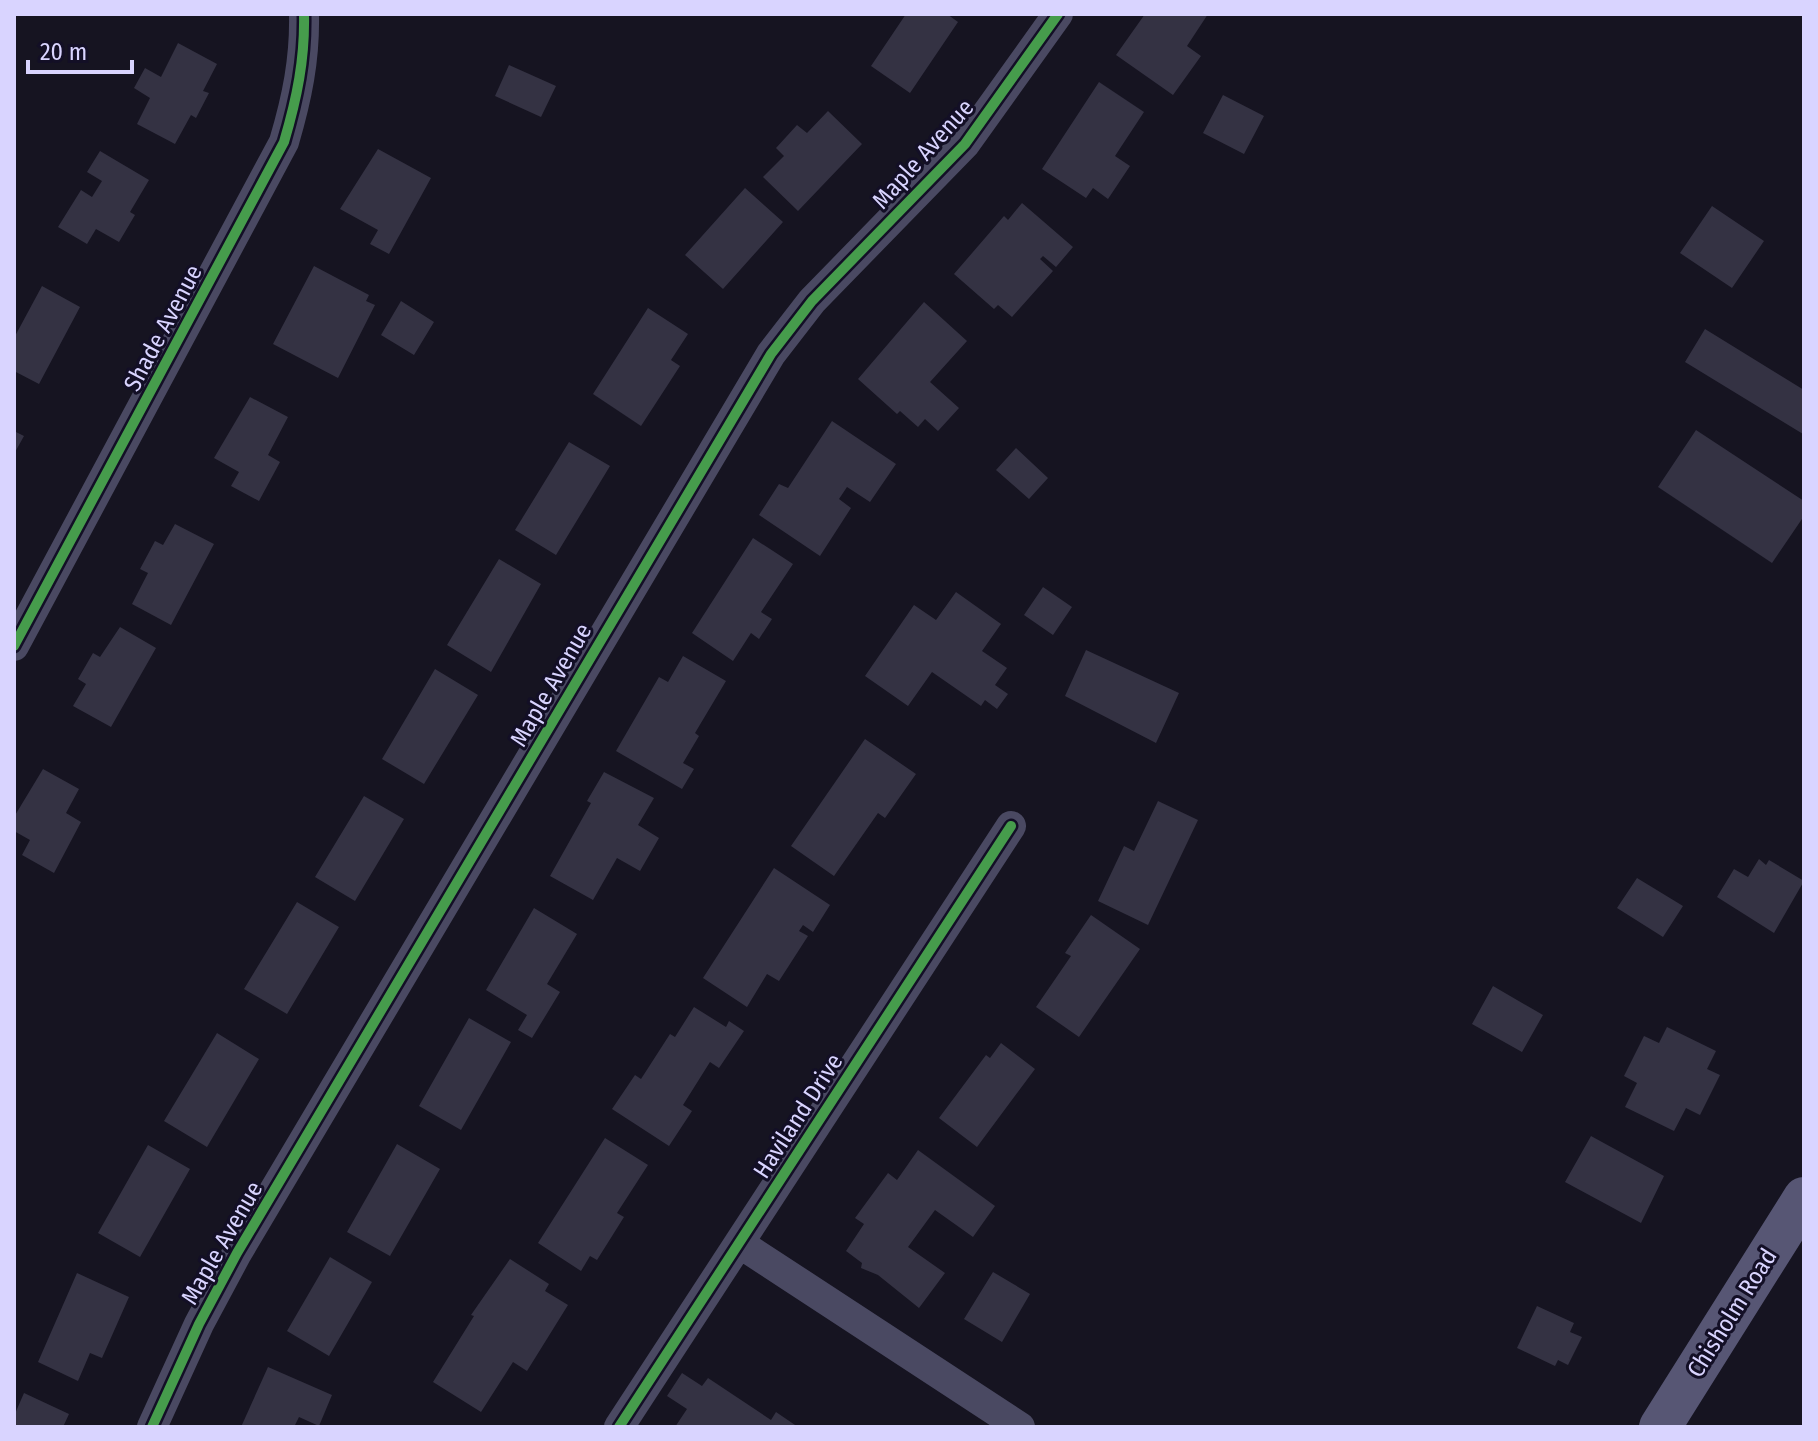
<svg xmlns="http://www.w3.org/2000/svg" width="1818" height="1441" viewBox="0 0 1818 1441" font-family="'Fira Sans Condensed',sans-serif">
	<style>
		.building { fill: #343243 }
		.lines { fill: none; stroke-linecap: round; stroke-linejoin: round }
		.minor { stroke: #4a4962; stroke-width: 30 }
		.secondary { stroke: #575674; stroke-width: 42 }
		.cycleway-casing { stroke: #130f26; stroke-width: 15 }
		.cycleway { stroke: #469c4c; stroke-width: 10 }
		.labels { text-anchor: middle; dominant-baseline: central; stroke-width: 6; stroke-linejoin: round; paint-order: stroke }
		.street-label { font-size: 24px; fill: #d9d4ff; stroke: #130f26 }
	</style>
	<rect width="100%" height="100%" fill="#161421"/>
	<path class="building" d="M906 14H947L958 22 910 93 871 66Z
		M1145 14H1208L1187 46 1201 56 1173 95 1116 55Z
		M178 43 217 64 203 91 209 93 196 118 191 115 175 144 137 124 150 98 134 88 145 68 161 77Z
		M509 65 556 86 541 117 495 96Z
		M1099 82 1144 112 1115 156 1130 166 1108 199 1093 188 1086 198 1042 169Z
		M1223 95 1264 116 1244 154 1203 133Z
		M828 111 862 144 798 211 763 177 784 156 776 148 797 125 807 133Z
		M378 149 431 178 389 254 370 244 378 230 340 209Z
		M100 151 149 180 130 212 135 215 119 242 96 229 87 244 58 227 81 190 92 197 102 181 87 172Z
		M745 188 783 222 723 289 685 255Z
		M1022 203 1073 247 1056 267 1043 256 1040 259 1053 271 1012 317 998 305 994 309 954 274 1004 216 1008 220Z
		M1712 206 1764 241 1732 288 1680 253Z
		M314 266 369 295 366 301 375 305 338 378 273 344Z
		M42 286 80 307 39 384 14 371V338Z
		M401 301 434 322 414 355 381 335Z
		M924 302 967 341 930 382 959 408 938 431 925 419 918 427 900 411 897 414 858 379Z
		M648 308 688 334 671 360 680 366 641 426 593 394Z
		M1705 329 1804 390 1803 434 1685 362Z
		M250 397 288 417 268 455 280 462 259 501 231 486 239 472 214 458Z
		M832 421 896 464 870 502 847 487 839 499 851 508 820 556 759 515 779 484 788 488Z
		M1696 430 1804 501V516L1772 563 1658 487Z
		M14 431 24 436 14 454Z
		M569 442 610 466 556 555 515 530Z
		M1016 448 1048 478 1029 499 996 470Z
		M175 524 214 544 171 625 132 604 148 573 140 569 155 541 163 545Z
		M753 538 793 564 761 612 772 619 759 639 751 633 733 661 692 633Z
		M499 559 541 584 491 672 447 645Z
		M1043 587 1072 607 1053 635 1024 615Z
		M956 592 1001 624 982 651 1007 668 995 685 1008 694 997 709 985 700 981 706 932 672 908 706 865 676 914 605 936 620Z
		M120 627 156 648 111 727 73 706 86 684 78 679 93 653 100 657Z
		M1086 650 1179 693 1156 743 1065 696Z
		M683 656 726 681 695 733 699 736 683 763 694 769 682 789 616 751 659 677 668 682Z
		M435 669 478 695 424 784 382 759Z
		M865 739 916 774 885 818 878 813 834 876 791 846Z
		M43 769 79 789 66 813 81 822 54 873 22 855 30 840 14 831V817Z
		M604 772 654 798 638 825 659 838 640 871 617 858 593 900 550 876 591 803 587 801Z
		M364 796 404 819 355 901 315 877Z
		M1158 801 1198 820 1148 925 1098 901 1124 846 1134 851Z
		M1759 859 1766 865 1769 860 1804 881 1774 933 1717 897 1734 869 1748 877Z
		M774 868 830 905 813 932 803 925 799 931 808 936 779 981 767 974 747 1007 703 978Z
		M1637 878 1683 906 1663 937 1617 908Z
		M297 902 339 927 287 1014 244 989Z
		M534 908 577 934 547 984 560 992 532 1038 518 1030 527 1015 486 990Z
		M1091 915 1140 949 1079 1037 1036 1007 1071 956 1065 953Z
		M1493 986 1543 1015 1522 1052 1472 1024Z
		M694 1007 726 1027 729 1021 744 1031 719 1068 710 1062 683 1105 692 1111 669 1146 612 1109 635 1075 641 1079 670 1034 675 1037Z
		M469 1018 511 1042 461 1130 419 1106Z
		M1667 1027 1716 1051 1707 1069 1720 1075 1700 1115 1686 1108 1674 1131 1625 1107 1637 1083 1624 1076 1644 1036 1659 1043Z
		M217 1033 259 1059 207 1147 164 1121Z
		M1001 1043 1035 1069 977 1147 939 1118 986 1055 990 1058Z
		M1591 1136 1664 1176 1641 1223 1565 1182Z
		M605 1138 648 1165 617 1213 624 1217 597 1260 590 1256 581 1271 538 1243Z
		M397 1144 440 1169 390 1256 347 1232Z
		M148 1145 190 1169 140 1257 98 1233Z
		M918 1150 995 1206 973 1237 935 1210 908 1247 945 1273 919 1308 878 1275 861 1268 862 1263 846 1251 864 1224 855 1218 888 1173 897 1180Z
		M330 1257 372 1282 329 1356 287 1331Z
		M510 1259 549 1284 545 1291 568 1305 527 1371 513 1362 481 1412 433 1382 474 1316 471 1315Z
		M993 1272 1030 1294 1002 1342 964 1319Z
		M77 1273 129 1297 102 1358 90 1353 78 1381 38 1362Z
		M1537 1306 1574 1323 1570 1332 1582 1337 1568 1365 1558 1360 1555 1366 1517 1348Z
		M268 1367 332 1395 319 1426 299 1417 294 1427H241Z
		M682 1373 702 1386 708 1378 771 1420 776 1412 798 1427H675L687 1409 667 1396Z
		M24 1393 69 1414 63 1427H14V1416Z"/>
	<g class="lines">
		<path class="minor" d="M14 646 284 142C297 98 305 59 304 14
			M739 1243 1020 1427
			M152 1427 199 1324 237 1253 771 354 812 301 965 144 1058 14
			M619 1427 1011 826"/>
		<path class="secondary" d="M1660 1427 1804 1198"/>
		<g class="cycleway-casing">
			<path id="cycleway" d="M14 646 284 142C297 98 305 59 304 14
				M152 1427 199 1324 237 1253 771 354 812 301 965 144 1058 14
				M619 1427 1011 826"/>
		</g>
		<use href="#cycleway" class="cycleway"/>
	</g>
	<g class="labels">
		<g class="street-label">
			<text transform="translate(923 154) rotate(-48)">Maple Avenue</text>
			<text transform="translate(163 328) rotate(-62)">Shade Avenue</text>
			<text transform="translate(551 685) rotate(-60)">Maple Avenue</text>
			<text transform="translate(798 1116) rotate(-57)">Haviland Drive</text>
			<text transform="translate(222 1243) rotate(-60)">Maple Avenue</text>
			<text transform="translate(1732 1313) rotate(-58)">Chisholm Road</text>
		</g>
	</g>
	<rect width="1818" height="1441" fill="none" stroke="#d9d4ff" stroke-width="32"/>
	<path d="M28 60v12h104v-12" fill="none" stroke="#d9d4ff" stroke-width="4"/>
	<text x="40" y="60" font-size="24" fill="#d9d4ff" stroke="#130f26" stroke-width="6" paint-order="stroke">20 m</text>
</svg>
